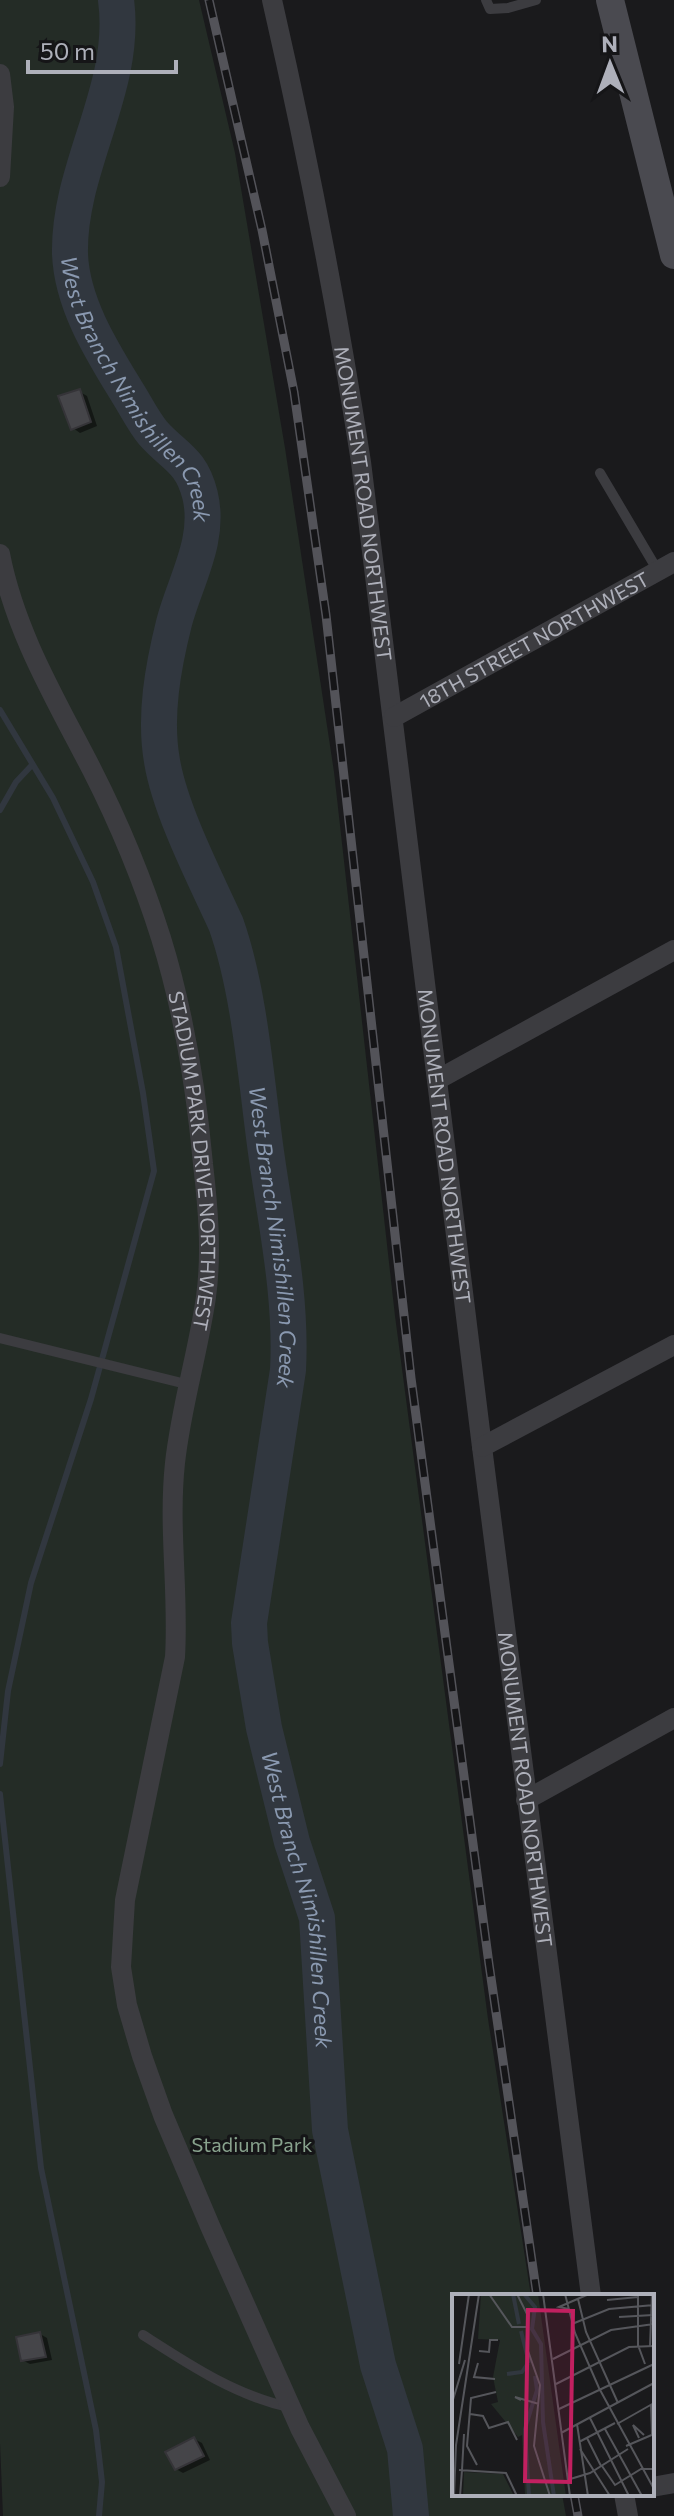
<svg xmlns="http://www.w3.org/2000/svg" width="674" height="2516" viewBox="0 0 674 2516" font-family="Commissioner,sans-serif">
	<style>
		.green { fill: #242c26 }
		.shadow { fill: #0007 }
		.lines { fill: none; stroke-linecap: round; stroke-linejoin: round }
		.stream { stroke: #31373f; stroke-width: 6 }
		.river { stroke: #31373f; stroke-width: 36 }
		.building { fill: #454549; stroke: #353438; stroke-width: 2 }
		.lane { stroke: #3c3c40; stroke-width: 10 }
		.street { stroke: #3c3c40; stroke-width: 20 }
		.secondary { stroke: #4a4a50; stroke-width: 28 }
		.rail-casing { stroke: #535359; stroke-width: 9 }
		.rail { stroke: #151517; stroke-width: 6; stroke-dasharray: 18; stroke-linecap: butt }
		.labels { text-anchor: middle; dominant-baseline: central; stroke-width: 6; stroke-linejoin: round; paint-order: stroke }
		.street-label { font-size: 20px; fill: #aeb0ba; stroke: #151517 }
		.park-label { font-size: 20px; fill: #88a28d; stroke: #151517 }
		.water-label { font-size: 22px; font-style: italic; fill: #8a99b0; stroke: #151517 }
		.inset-river { fill: none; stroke: #31373f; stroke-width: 4 }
		.inset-road { fill: none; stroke: #55565b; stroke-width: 2 }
		.view { fill: #c12060; fill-opacity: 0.15; stroke: #c12060; stroke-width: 4 }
		.inset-edge { fill: none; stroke: #aeb0ba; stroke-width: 4 }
	</style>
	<rect width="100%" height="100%" fill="#1a1a1c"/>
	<path class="green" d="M0 0H199L235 153 285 448 334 772 395 1316 488 2019 531 2296H454V2494H562L566 2516H3L0 2443Z"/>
	<path class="shadow" d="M80 392 87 396 97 426 80 433 73 428Z
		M40 2334 47 2338 52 2360 30 2364 22 2360Z
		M194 2439 202 2443 210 2460 183 2473 176 2469Z"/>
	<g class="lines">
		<path class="stream" d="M0 710 53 798 93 882 116 947 143 1093 154 1171 91 1399 31 1583 8 1691 0 1764
			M0 810 16 782 32 765
			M0 1794 41 2168 96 2430 102 2482 99 2516"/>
		<path class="river" id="s1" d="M116 0C128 88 68 167 70 254 72 304 102 351 127 392 136 406 143 421 153 433 174 457 191 459 200 495 211 540 185 581 174 623 163 667 154 716 162 761 170 810 205 878 226 924 250 992 256 1080 266 1152 276 1224 292 1297 288 1370L249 1623 250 1643 264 1728 292 1842 317 1918 330 2130 378 2365 405 2449 411 2516"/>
	</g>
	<path class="building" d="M80 389 91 422 71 430 58 396Z
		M40 2332 46 2357 21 2361 16 2337Z
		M194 2437 204 2456 175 2470 165 2452Z"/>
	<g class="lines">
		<path class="lane" d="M486 0 490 9 508 8 536 0
			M600 473 658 571
			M0 1338 190 1385
			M143 2335C188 2364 236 2396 289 2407"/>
		<g class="street">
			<path id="s2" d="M272 0C307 153 337 307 361 462L482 1447 591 2296"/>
			<path d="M0 74 4 107 0 177"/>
			<path id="s3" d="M0 554C15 632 56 700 92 770 119 823 143 881 161 938 184 1012 196 1087 203 1164 208 1207 212 1253 206 1297 198 1353 181 1407 175 1463 168 1528 179 1592 175 1657L125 1900 121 1967 127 2005 142 2056 163 2115 210 2226 300 2428 346 2516"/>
			<path id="s4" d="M394 717 674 562"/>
			<path d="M437 1080 674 950"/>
			<path d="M482 1447 674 1345"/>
			<path d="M526 1800 674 1718"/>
			<path d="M652 2487 674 2483"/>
			<path d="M624 2494 628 2516"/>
		</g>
		<path class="secondary" d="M610 0 674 255"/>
		<g class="rail-casing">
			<path id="rail" d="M209 0 262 230 294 392 326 615 411 1378 489 1964 537 2296
				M574 2494 578 2516"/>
		</g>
		<use href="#rail" class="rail"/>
	</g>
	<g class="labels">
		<g class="street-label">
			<text stroke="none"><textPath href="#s2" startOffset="512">MONUMENT ROAD NORTHWEST</textPath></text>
			<text stroke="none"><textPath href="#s4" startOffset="160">18TH STREET NORTHWEST</textPath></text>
			<text stroke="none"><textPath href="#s2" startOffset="1160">MONUMENT ROAD NORTHWEST</textPath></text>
			<text stroke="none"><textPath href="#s3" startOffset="644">STADIUM PARK DRIVE NORTHWEST</textPath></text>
			<text stroke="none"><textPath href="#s2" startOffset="1808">MONUMENT ROAD NORTHWEST</textPath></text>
		</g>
		<g class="park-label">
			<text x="252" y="2144">Stadium Park</text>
		</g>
		<g class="water-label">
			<text stroke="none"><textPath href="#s1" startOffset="414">West Branch Nimishillen Creek</textPath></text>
			<text stroke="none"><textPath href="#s1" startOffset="1304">West Branch Nimishillen Creek</textPath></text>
			<text stroke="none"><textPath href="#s1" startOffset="1976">West Branch Nimishillen Creek</textPath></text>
		</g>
	</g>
	<g transform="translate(452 2294)">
		<rect width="202" height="202" fill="#1a1a1c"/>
		<path d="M29 0H86L114 202H73L70 141 66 143 39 110 46 108 41 83 48 46 26 45ZM12 178 51 180 62 202H11Z" fill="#242c26"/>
		<path class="inset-river" d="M61 0 67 30M72 0 83 13 80 35 89 50 91 128 102 202M69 37 77 69M55 80 70 78 76 69M77 202 73 135 85 96 83 82"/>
		<path class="inset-road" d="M37 0 60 33H75M65 0 75 20V54L88 91 82 152 98 202M91 0 118 202M113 0 123 39 147 94 202 195M186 0V51L193 70M126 5 134 38 166 109M155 6 186 3M117 15 107 13 137 0M167 23 201 21M120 30 157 15 202 11M198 52 200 0M27 57 37 58 38 46H46M101 65 159 36 202 30M26 69 22 83 43 85M7 70 17 0M104 90 177 53 202 52M69 106 63 103 87 110M0 109 13 66M199 111 200 140M107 115 202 70M18 120 31 122 37 134 56 128 65 146M138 124 177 202M125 130 136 202M165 130 202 109M153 135 190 202M109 139 202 89M135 144 149 172M187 144 181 131 192 141M127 148 163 129M174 152 202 140M128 155 158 202M25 171 15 152 19 104 44 98M150 172 163 191 189 175H202M7 176 54 179 65 202M10 176 12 140M115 186 138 179 176 155M2 202 4 151 27 0M8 202 10 176"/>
		<path class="view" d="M76 16 121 17 118 188 73 187Z"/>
		<rect width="202" height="202" class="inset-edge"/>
	</g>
	<g transform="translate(610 64) rotate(359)" stroke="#151517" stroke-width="6" paint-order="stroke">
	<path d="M0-6L14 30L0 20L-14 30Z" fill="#aeb0ba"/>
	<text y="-12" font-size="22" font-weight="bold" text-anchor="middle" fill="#aeb0ba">N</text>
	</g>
	<path d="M28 60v12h148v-12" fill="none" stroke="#aeb0ba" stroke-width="4"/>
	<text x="40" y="60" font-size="24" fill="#aeb0ba" stroke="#151517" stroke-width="6" paint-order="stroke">50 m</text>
</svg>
